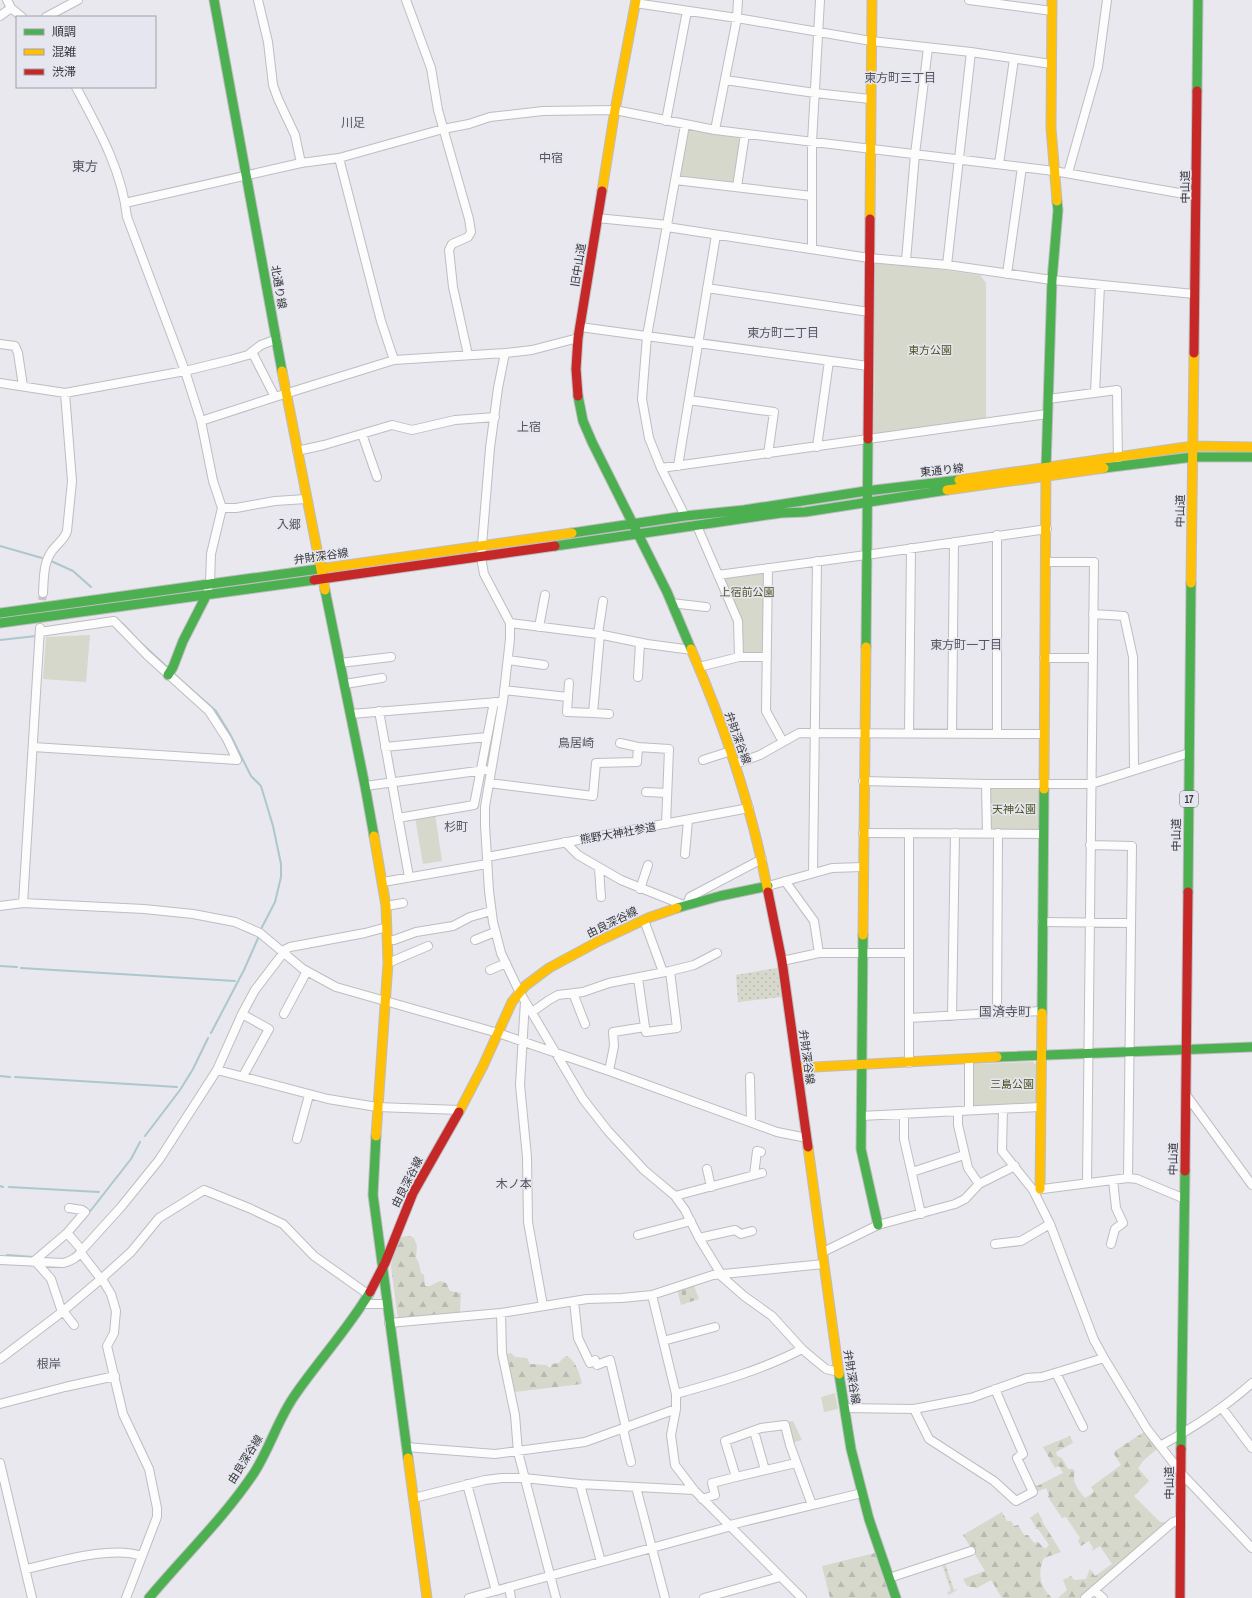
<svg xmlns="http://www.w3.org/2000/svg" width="1252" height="1598" viewBox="0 0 1252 1598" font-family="'Archivo Narrow','Noto Sans JP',sans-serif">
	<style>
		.grass { fill: url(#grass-dots) }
		.forest { fill: url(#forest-firs) }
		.cemetery { fill: url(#cemetery-stones) }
		.green { fill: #d5d8cb }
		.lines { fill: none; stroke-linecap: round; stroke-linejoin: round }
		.stream { stroke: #acc8cd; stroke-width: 2 }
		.street-tunnel { stroke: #c5c5ca; stroke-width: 8; stroke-dasharray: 8 4; stroke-linecap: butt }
		.street-casing { stroke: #bdbdc2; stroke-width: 10 }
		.fast-casing { stroke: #bdbdc2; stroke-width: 11 }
		.slow-casing { stroke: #bdbdc2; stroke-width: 11 }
		.jam-casing { stroke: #bdbdc2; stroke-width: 11 }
		.street { stroke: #fcfcfc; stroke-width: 8 }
		.fast { stroke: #4caf50; stroke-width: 9 }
		.slow { stroke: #ffc107; stroke-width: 9 }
		.jam { stroke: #c62828; stroke-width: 9 }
		.labels { text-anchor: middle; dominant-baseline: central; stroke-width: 3; stroke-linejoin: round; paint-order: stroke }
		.shield { fill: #e6e6f0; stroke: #6c6c71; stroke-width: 1 }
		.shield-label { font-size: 10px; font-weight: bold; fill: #37373b }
		.street-label { font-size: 11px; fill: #37373b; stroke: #e6e6f0 }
		.park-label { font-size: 11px; fill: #4e5521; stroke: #e6e6f0 }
		.neighbourhood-label { font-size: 12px; fill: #54545c; stroke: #e6e6f0 }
		.quarter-label { font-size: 13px; fill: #54545c; stroke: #e6e6f0 }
	</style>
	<defs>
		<pattern id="grass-dots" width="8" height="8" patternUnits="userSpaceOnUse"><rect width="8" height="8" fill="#d5d8cb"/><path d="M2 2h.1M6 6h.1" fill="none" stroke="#b7baaf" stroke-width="1.8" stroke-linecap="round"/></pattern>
		<pattern id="forest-firs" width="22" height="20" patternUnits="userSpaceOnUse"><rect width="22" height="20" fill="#d5d8cb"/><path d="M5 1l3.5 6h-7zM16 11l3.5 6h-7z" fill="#b7baaf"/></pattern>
		<pattern id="cemetery-stones" width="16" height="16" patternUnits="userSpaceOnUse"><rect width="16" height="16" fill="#d5d8cb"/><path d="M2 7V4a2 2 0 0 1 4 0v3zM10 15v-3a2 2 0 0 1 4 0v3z" fill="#b7baaf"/></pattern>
	</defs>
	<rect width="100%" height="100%" fill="#e8e8ee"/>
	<path class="grass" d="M777 968 781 997 738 1002 736 975Z
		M945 1563 954 1590 958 1589 949 1595 947 1592 951 1591 942 1564Z"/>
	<path class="forest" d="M409 1236 414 1238 417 1246 416 1257 419 1264 421 1273 424 1275 425 1286H430L440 1281 446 1283 450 1291 461 1293 460 1314 398 1319 391 1267 393 1254 401 1237Z
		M511 1353 515 1357 527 1358 530 1364 546 1365 550 1368 552 1364 559 1363 562 1359 567 1356C576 1361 580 1374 582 1384L514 1392 504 1355Z
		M1144 1432 1158 1448 1144 1460 1138 1468 1149 1481 1134 1496 1160 1522H1169L1081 1598H1058L1067 1590 1063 1580 1071 1576 1074 1580 1086 1579 1090 1569 1095 1576 1112 1564 1100 1546 1092 1551 1093 1548 1089 1541 1081 1546 1078 1541 1080 1538 1066 1517 1062 1518 1048 1497 1049 1495 1046 1488 1036 1492 1033 1488 1063 1473 1059 1466 1055 1468 1043 1447 1070 1436 1073 1443 1056 1452 1057 1456 1062 1458 1068 1469H1073L1075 1472C1071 1482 1079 1490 1085 1498L1094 1492 1091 1487 1121 1465 1114 1454 1115 1451Z
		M1002 1512 1007 1521H1011L1014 1526 1018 1525 1024 1535H1028L1034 1543 1038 1542 1045 1549 1049 1545 1038 1529H1035L1036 1527 1030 1518 1038 1512 1042 1519V1521L1061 1552 1044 1558C1037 1572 1040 1588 1052 1598H1002L991 1580 977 1588 967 1586 963 1579 985 1571 963 1535Z
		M875 1553 890 1598H830L822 1566Z"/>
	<path class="cemetery" d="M693 1283 699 1299 681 1305 677 1289Z"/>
	<path class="green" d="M690 130 738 135 741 138 735 181 730 183 679 177 686 134Z
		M878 261 980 275 986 283V417L984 420 877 435 874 433 875 264Z
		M762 572 764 574V651L762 653 743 654 741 621 723 580 724 577Z
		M90 635 86 682 43 679 46 637Z
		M991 788H1036L1039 791V828L1036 830 991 829 989 827V790Z
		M435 814 442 861 423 864 415 817Z
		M1033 1062 1036 1065V1102L1032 1104 973 1107 971 1068 974 1064Z
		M835 1393 838 1409 824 1412 821 1397Z
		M793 1421 802 1440 791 1443 787 1422Z"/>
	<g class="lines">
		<path class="stream" d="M0 546 42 558
			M51 561 73 571 91 587
			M122 623 136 638
			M0 640 36 636
			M139 641 167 667
			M174 674 216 711 230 734 251 776 261 786 273 826 281 864V877L275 902 260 931
			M0 966 17 967
			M21 968 235 981
			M211 1033 244 970 259 936
			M0 1076 10 1077
			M15 1077 177 1087
			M145 1136 180 1090 193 1069 208 1038
			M0 1186 3 1187
			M9 1187 99 1192
			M88 1214 131 1159 140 1142
			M7 1255 33 1257"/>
		<path class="street-tunnel" d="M41 612 43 593"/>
		<g class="street-casing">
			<path id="street" d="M7 0 11 8 22 17
				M258 0 268 42 273 85 278 99 295 135 301 163
				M406 0 431 68 438 110 469 219 471 232 468 237 452 244 449 250 453 287 468 355
				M969 0 1052 11
				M635 3 737 18 871 41 971 52 1051 64
				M0 16 11 8
				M46 17 78 0
				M725 80 815 93 870 99
				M76 87C98 128 122 170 127 217L185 371 201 421 213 481 222 508 211 554 210 583 208 589
				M666 121 687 11
				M685 125 647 336 642 399 649 438 661 468 685 516
				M715 130 737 18 738 0
				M339 158 381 321 394 360
				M999 164 1014 59
				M1068 173 1098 67 1107 0
				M675 180 812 196
				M737 187 745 134
				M125 203 301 163 339 158 443 129 469 124 490 117 543 111 615 110 715 130 1054 171 1196 196
				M597 218 668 225
				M667 227 869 258 947 265 1052 280 1194 294
				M812 249V142L820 0
				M906 261 915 154 928 48
				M947 265 971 52
				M1007 274 1022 167
				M707 288 869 312
				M580 327 868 366
				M0 344 15 346 18 353 23 386
				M252 352 275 397
				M505 353 498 388 490 448 481 557 484 574 510 623V639L503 701 485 807V825L489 891 493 922 501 953 519 991 583 1099 608 1131 644 1170 675 1196 685 1210 699 1238 721 1274
				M0 383 65 393 185 371 230 360 248 355 261 345 277 339
				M1095 393 1100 285
				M1048 399 1117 390 1118 463
				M689 400 774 412 768 454
				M201 421 275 397 394 360 505 353 532 350 578 338
				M362 434 377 477
				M817 447 829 361
				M297 451 324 445 392 425 412 430 455 420 495 417
				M678 466 716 235
				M661 468 1047 414
				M222 508H236L275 501 306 499
				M697 526 738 621 739 657
				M1046 562H1094L1087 1183
				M768 568 766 711 783 742
				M718 575 866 555 1047 529
				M43 593C44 579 43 563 52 551 57 544 65 539 67 531L72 481 65 393
				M671 603 706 607
				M1093 614 1124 616 1133 657 1134 770
				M510 623 598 634 647 644 692 650
				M539 627 545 595
				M598 634 603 601
				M1044 658H1092
				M508 660 544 665
				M340 663 391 657
				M699 667 739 657H767
				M638 677 640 643
				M345 684 382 678
				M504 690 568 697 567 712 593 713 600 634
				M568 697 569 683
				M379 711 409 877
				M593 713 609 714
				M351 714 498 702
				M909 733 911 548
				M952 733 954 542
				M997 734V535
				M620 743 638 747
				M33 747 237 760 227 739 209 711 147 655 114 621 40 632
				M385 747 487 737
				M703 760 731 751
				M735 764 760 755 799 733 1043 734
				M863 781 986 784H1091L1189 753
				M489 783 593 796 596 763 637 762 638 747 669 749 666 824
				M986 784 987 833
				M365 786 485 770
				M646 792 667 793
				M398 818 474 805 494 702
				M863 833 1044 834
				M909 833V1063
				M565 842 578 855 621 880 686 906 690 897 762 859
				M1090 845 1132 846 1128 1178
				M685 854 688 820
				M487 857 749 808
				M599 868 601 897
				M813 873 817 561
				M785 881 814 921 819 953
				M383 882 487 864
				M768 886 832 868 863 867
				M640 889 648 865
				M23 903 40 628
				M0 906 23 903 144 909 193 914 235 922 260 933 303 969 336 987 498 1033 609 1071 777 1132 807 1138
				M386 906 403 903
				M644 920 663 972
				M1042 922 1131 923
				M388 940H394L416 932 453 926 470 917 491 911
				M475 940 495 932
				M282 951 290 947 365 933 387 927
				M782 961 819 953H909
				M388 963 428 946
				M490 970 506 963
				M638 978 645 1027
				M573 993 585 1024
				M525 1001 520 1085 527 1157 528 1222 543 1306
				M532 1012 549 1000 558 995 583 992 609 983 670 971
				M997 1013 1042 1011
				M242 1014 269 1029 243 1076
				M284 1014 307 971
				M952 1016 955 833
				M909 1018 997 1013 998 833
				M217 1070 328 1099 377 1107 460 1110
				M609 1071 614 1046 613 1032 645 1027 646 1032 677 1028 670 971 694 965 717 953
				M750 1077 751 1122
				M1187 1096 1252 1185
				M1003 1109 1002 1151 1033 1190 1050 1224 1094 1340 1104 1358 1147 1429 1182 1474 1252 1548
				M969 1110V1060
				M958 1111V1125L968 1168 979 1184
				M904 1114V1139L921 1214
				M861 1116 1040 1107
				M297 1139 309 1095
				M707 1169 711 1187
				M912 1172 964 1155
				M754 1175 757 1151 761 1152
				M1035 1190 1128 1178 1137 1179 1185 1199
				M675 1196 762 1173
				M67 1233 82 1250
				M638 1235 691 1221
				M699 1238 735 1230 741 1234 752 1231
				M995 1244 1021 1241 1050 1224
				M1111 1244 1115 1229 1123 1223 1116 1208 1113 1180
				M823 1252 878 1225 955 1204 965 1199 979 1184 1015 1166
				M81 1253 101 1279
				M0 1260 63 1263C69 1262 79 1257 82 1250L121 1207 159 1160 217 1070 242 1014 255 990 284 952
				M33 1262 67 1233 85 1212 82 1210 69 1208
				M36 1262 51 1279 62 1312
				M719 1274 744 1296 772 1316 802 1349 815 1360 826 1369 839 1372
				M102 1279 111 1294 116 1311 114 1333 107 1346 123 1414 149 1469 157 1508V1517L126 1598
				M652 1295 676 1394V1409L671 1435 675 1465 694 1490 802 1598
				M574 1301 578 1338 590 1363 595 1360 597 1365 610 1360 626 1428
				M364 1304H387
				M63 1311 74 1325
				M501 1313 502 1353 515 1415 518 1452 556 1598
				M389 1323 501 1313 587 1299 622 1298 652 1295 713 1275 824 1264
				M663 1341 715 1327
				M0 1359 62 1312 101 1279 131 1252 159 1218 204 1190 249 1208 283 1224 314 1256 369 1295
				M1056 1373 1083 1427
				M676 1394C719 1382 762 1370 802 1349
				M0 1404 65 1387 115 1376
				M845 1408 914 1409 971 1398 1027 1378 1042 1377 1104 1358
				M1222 1408 1252 1448
				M914 1409 929 1439 994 1481 1016 1501 1033 1492 1017 1458 1023 1454 995 1389
				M623 1429 631 1462
				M754 1431 765 1470
				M1160 1446C1193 1428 1224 1408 1252 1383
				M406 1447 495 1454 585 1442 676 1409
				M0 1463 32 1598
				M736 1477 796 1463
				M467 1484 496 1591
				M580 1484 601 1562
				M636 1487 665 1598
				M414 1498 485 1480 502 1478H524L580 1484 694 1490
				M702 1499 715 1495 712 1483 736 1477 725 1441 761 1428 785 1425 790 1445 812 1505
				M730 1525 862 1493
				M26 1569C58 1562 111 1545 142 1556
				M889 1578 971 1551
				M509 1587 511 1598
				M1094 1590 1103 1598
				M469 1598 732 1526
				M704 1598 780 1577
				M1085 1598 1173 1522 1181 1520"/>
		</g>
		<g class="fast-casing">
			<path id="fast" d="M214 0 282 371
				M1197 91 1198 0
				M578 396 583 421 592 442 667 592 691 649
				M1046 468 1052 280 1058 210 1057 201
				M1104 468 1193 457H1252
				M572 533 685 516 744 510 866 491 959 480
				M555 546 781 513 805 512 947 490
				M325 590 365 786 374 836
				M0 613 326 568
				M0 623 314 580
				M866 647 868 439
				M168 675 173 667 183 641 206 596
				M1188 892 1191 583
				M677 908 720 896 768 886
				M863 935 861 1149 878 1225
				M1042 1013 1044 789
				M997 1057 1252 1047
				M376 1136 373 1195 408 1458
				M839 1374 851 1449 869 1519 896 1598
				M1181 1449 1185 1171
				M149 1598C184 1556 224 1518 254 1473 270 1448 278 1419 295 1395 319 1360 348 1329 370 1292"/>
		</g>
		<g class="slow-casing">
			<path id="slow" d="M1052 0 1051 128 1057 201
				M602 191 615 110 636 0
				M870 219 872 0
				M282 371 325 590
				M959 480 1193 446 1252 447
				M947 490 1104 468
				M326 568 572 533
				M1191 583 1194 353
				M691 649C725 727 752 808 768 892
				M1044 789 1046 468
				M374 836 386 906 388 963 376 1136
				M863 935 866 647
				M797 1068 997 1057
				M459 1112 483 1066 512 1002 525 986 549 968 599 941 648 918 677 908
				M808 1147 839 1374
				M1040 1189 1042 1013
				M408 1458 427 1598"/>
		</g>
		<g class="jam-casing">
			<path id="jam" d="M1194 353 1197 91
				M578 396 576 369 578 338 602 191
				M868 439 870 219
				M314 580 555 546
				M768 892 782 961 808 1147
				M1185 1171 1188 892
				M370 1292 385 1263 413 1193 459 1112
				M1180 1598 1181 1449"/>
		</g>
		<use href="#street" class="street"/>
		<use href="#fast" class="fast"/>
		<use href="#slow" class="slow"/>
		<use href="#jam" class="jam"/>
	</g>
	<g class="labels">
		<rect class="shield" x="1180" y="791" width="18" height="16" rx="3"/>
		<g class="shield-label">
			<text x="1189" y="799">17</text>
		</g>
		<g class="street-label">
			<text transform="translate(1185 187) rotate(-90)">中山道</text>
			<text transform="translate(578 265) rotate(-81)">旧中山道</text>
			<text transform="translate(279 287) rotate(80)">北通り線</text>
			<text transform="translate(942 470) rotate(-6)">東通り線</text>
			<text transform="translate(1180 511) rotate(-89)">中山道</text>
			<text transform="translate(321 556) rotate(-8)">弁財深谷線</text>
			<text transform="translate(738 738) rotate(70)">弁財深谷線</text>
			<text transform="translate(618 833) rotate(-10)">熊野大神社参道</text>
			<text transform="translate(1176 835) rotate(-90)">中山道</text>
			<text transform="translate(612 922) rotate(-26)">由良深谷線</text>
			<text transform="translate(807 1057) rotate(82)">弁財深谷線</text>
			<text transform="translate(1173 1159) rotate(-89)">中山道</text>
			<text transform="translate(407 1182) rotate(-63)">由良深谷線</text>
			<text transform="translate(852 1377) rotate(81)">弁財深谷線</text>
			<text transform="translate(245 1459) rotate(-58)">由良深谷線</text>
			<text transform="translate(1169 1483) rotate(-90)">中山道</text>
		</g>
		<g class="park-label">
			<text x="930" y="350">東方公園</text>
			<text x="747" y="592">上宿前公園</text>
			<text x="1014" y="809">天神公園</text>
			<text x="1012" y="1084">三島公園</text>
		</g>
		<g class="neighbourhood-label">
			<text x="900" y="78">東方町三丁目</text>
			<text x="353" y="123">川足</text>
			<text x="551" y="158">中宿</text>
			<text x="783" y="333">東方町二丁目</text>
			<text x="529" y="427">上宿</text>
			<text x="289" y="525">入郷</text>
			<text x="966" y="645">東方町一丁目</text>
			<text x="576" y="743">鳥居崎</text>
			<text x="456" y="827">杉町</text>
			<text x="514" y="1184">木ノ本</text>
			<text x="49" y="1364">根岸</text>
		</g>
		<g class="quarter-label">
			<text x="85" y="166">東方</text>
			<text x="1005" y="1011">国済寺町</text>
		</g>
	</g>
	<rect x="16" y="16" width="140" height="72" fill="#e6e6f0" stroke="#a0a0a8"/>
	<rect x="24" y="29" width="20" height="6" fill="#4caf50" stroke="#a0a0a8"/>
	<text x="52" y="36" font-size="12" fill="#37373b">順調</text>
	<rect x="24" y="49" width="20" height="6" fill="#ffc107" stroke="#a0a0a8"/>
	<text x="52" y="56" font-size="12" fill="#37373b">混雑</text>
	<rect x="24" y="69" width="20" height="6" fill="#c62828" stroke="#a0a0a8"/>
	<text x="52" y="76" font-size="12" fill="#37373b">渋滞</text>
</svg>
